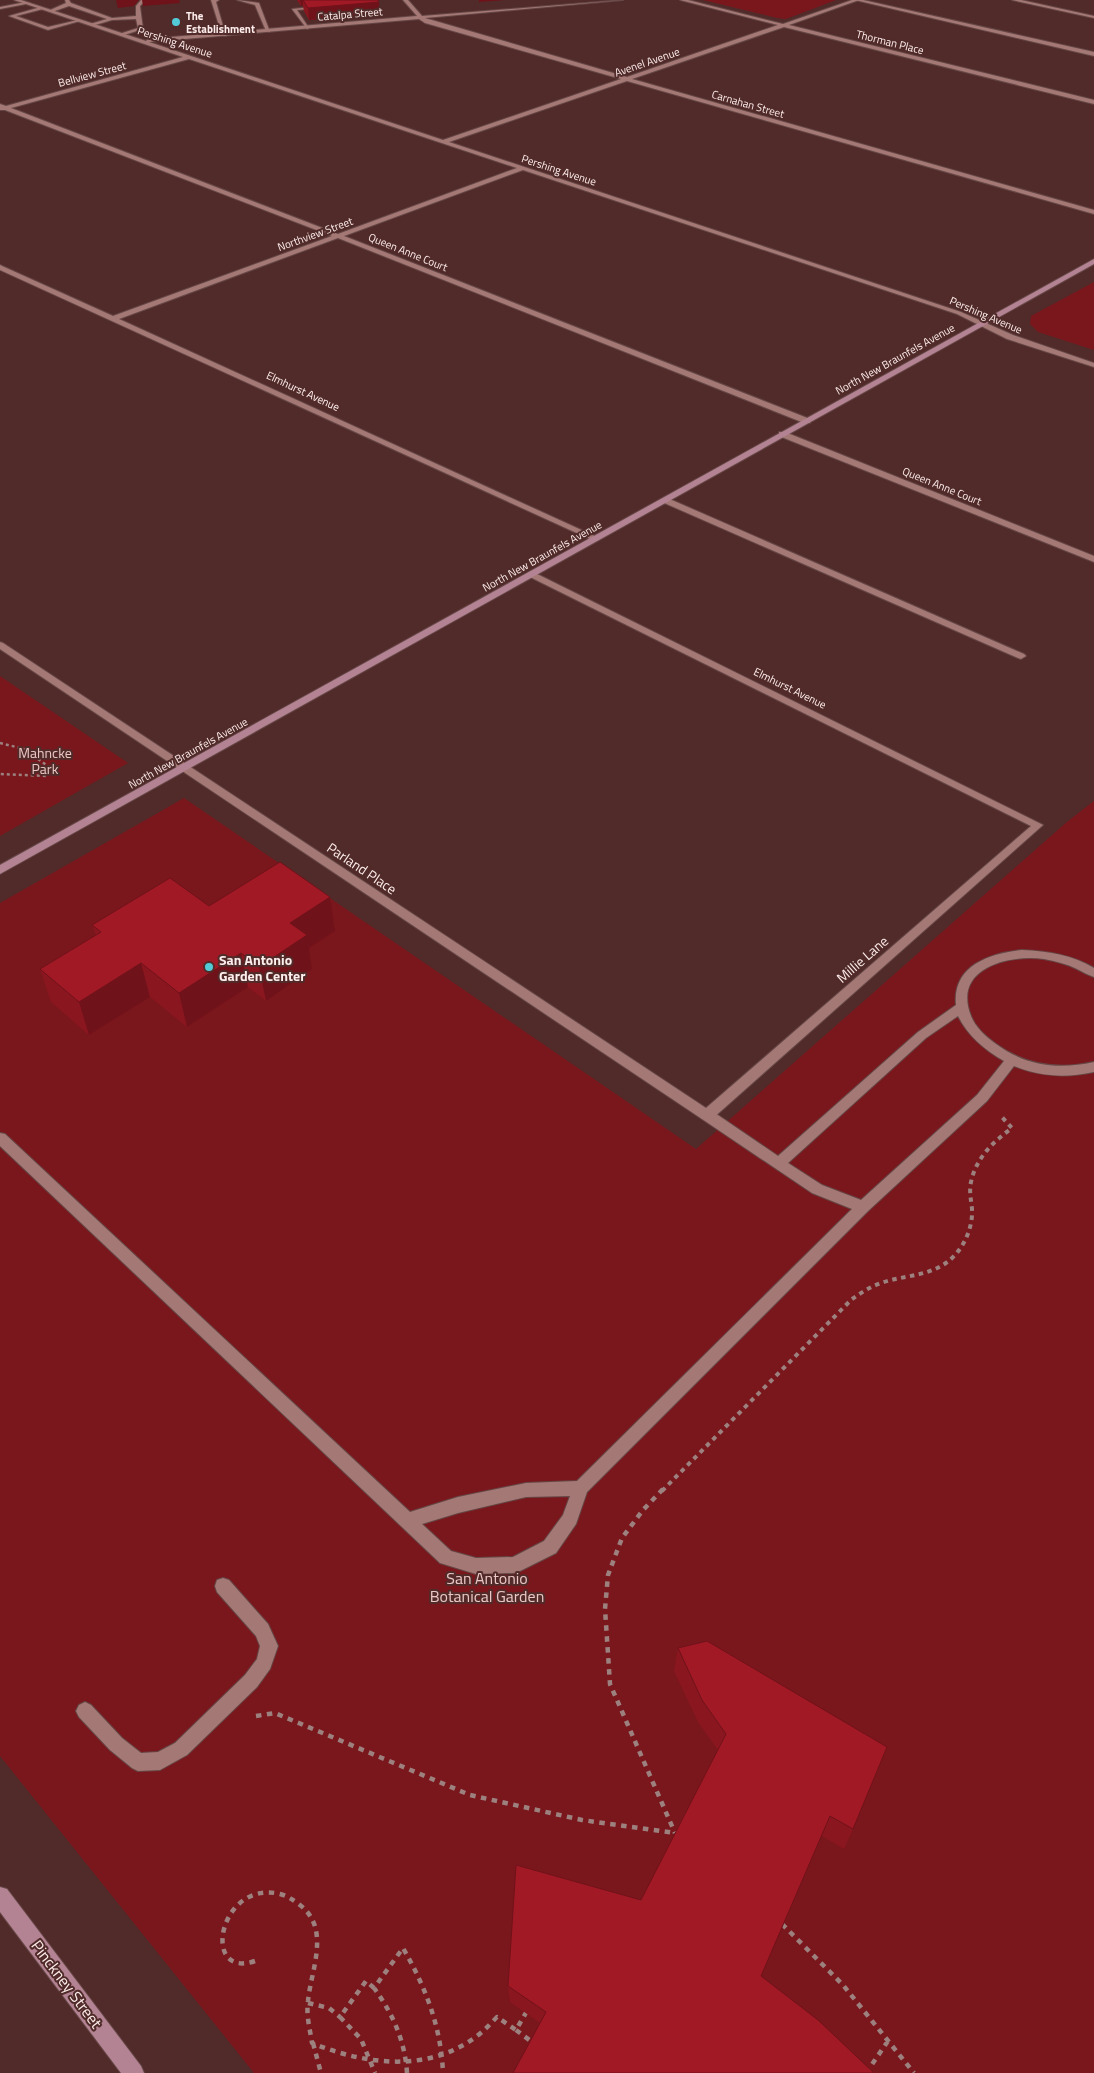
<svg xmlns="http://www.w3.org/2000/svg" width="1094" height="2073" viewBox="0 0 1094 2073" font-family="'Titillium Web',sans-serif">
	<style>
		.green { fill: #7a171d }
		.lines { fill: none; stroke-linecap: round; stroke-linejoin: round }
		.lane-casing { stroke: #654746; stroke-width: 2 }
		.street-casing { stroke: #654746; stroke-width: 2 }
		.secondary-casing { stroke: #654746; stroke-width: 2 }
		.path-far2 { stroke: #9d817f; stroke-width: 2.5; stroke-dasharray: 3 3; stroke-linecap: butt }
		.path-far1 { stroke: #9d817f; stroke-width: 4; stroke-dasharray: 4.5 4.5; stroke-linecap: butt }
		.path { stroke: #9d817f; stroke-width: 4.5; stroke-dasharray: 5.5 5.5; stroke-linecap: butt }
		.lane { fill: #a47874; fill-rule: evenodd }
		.street { fill: #a47874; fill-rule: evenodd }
		.secondary { fill: #b38293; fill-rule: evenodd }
		.wall { fill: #8a1620 }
		.shaded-wall { fill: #70121a }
		.building { fill: #a01925; stroke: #70121a }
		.poi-dot { fill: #52cbd7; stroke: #512b29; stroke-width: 2 }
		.labels { text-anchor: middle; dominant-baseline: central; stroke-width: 4; stroke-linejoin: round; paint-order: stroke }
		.far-street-label { font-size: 11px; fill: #fdedec; stroke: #512b29 }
		.far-poi-label { font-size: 11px; font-weight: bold; fill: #fdedec; stroke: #512b29; text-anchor: start }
		.park-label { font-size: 14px; fill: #ebc8c5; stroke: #512b29 }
		.street-label { font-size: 14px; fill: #fdedec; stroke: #512b29 }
		.poi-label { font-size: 14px; font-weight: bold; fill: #fdedec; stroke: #512b29; text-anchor: start }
		.near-park-label { font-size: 16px; fill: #ebc8c5; stroke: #512b29 }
		.near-street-label { font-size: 16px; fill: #fdedec; stroke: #512b29 }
	</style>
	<rect width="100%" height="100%" fill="#512b29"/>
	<path class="green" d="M703 0H836L786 19 777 18Z
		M1094 282V350L1038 332 1030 324 1031 316Z
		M0 676 128 763 0 836Z
		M184 798 696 1149 1068 821 1094 801V2073H254L0 1756V903Z"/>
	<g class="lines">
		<g class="lane-casing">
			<path id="lane" d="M65 0H69L71 3 112 18 136 16V6L141 0H146L140 6 143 29 121 36 119 34 138 28 136 19 112 20 92 26 90 24 107 19 69 6 52 12 48 11 66 3Z
				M211 0H219L216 2 226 36 222 35Z
				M237 0 259 3 270 32 266 31 255 5Z
				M855 0H863L1094 52V56Z
				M26 2V4L0 9V7Z
				M322 6 320 8 297 10 309 28 307 29 292 9Z
				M41 7 43 9 16 16 48 27 78 20 80 21 48 30 9 16Z
				M665 497 1024 654 1026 656 1021 659 1018 658 662 502 661 500Z
				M1022 950C1048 951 1072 955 1094 968V977C1088 975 1083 972 1077 969 1067 964 1055 961 1044 959 1009 954 952 968 971 1016 975 1027 986 1037 996 1044 1026 1066 1058 1070 1094 1062V1072C1066 1078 1041 1077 1014 1066L987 1101 868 1211 587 1492 576 1524 556 1553 520 1571 514 1573 476 1574 440 1563 0 1146V1133L5 1134 410 1512 458 1497 526 1483 577 1481 852 1209 812 1193 702 1119 700 1115 702 1111H712L778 1156 918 1032 956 1005C952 965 991 953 1022 950ZM958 1016C968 1036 985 1050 1004 1061L977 1095 861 1200 822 1185 788 1163 926 1038ZM570 1496 563 1515 544 1541 513 1557 476 1558 451 1551 422 1524 458 1513 526 1497Z
				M223 1578 229 1580 268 1624 278 1646 270 1669 257 1687 187 1755 160 1770 138 1771 132 1768 110 1750 79 1717 76 1711 79 1705 85 1702 91 1705 122 1738 141 1753 158 1752 175 1743 245 1675 257 1659 260 1646 256 1636 217 1592 215 1586 217 1580Z"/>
		</g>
		<g class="street-casing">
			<path id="street" d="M14 0H21L146 41 148 39 417 16 403 0H408L422 16 623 0 425 18 627 77 778 25 680 0H688L783 24 852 0H859L789 25 1094 100V104L784 27 632 79 1094 210V214L627 81 449 142 961 312 1013 335 1094 363V367L1007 339 957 314 523 170 344 236 810 419V423H804L338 238 119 319 599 538 592 540 0 270V265L2 266 113 316 332 236 5 110H0V104L6 106 183 57ZM419 19 425 23 621 79 443 140 149 42ZM189 59 517 168 338 234 11 108Z
				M1012 0H1021L1094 16V18Z
				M779 432H785L1094 556V562L779 436Z
				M531 571 1043 825 712 1119H702L0 649V642L3 643 706 1108 1031 826 528 576 526 574Z"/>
		</g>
		<g class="secondary-casing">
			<path id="secondary" d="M1094 259V264L0 874V865Z
				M0 1887 7 1889 141 2066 144 2073H121L0 1912Z"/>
		</g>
		<path class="path-far2" d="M0 743 24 749 49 767 47 776 0 774"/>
		<path class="path-far1" d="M662 1491 851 1300C860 1293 870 1287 881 1283 907 1274 935 1277 955 1255 966 1243 973 1225 972 1209 971 1199 969 1191 971 1182 976 1158 993 1142 1012 1128L1000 1115"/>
		<path class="path" d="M663 1489 643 1510 622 1538 608 1575 605 1609 610 1684 675 1833
			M256 1716 275 1713 470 1795 582 1820 675 1833
			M782 1924 843 1985 914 2073
			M255 1961C200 1980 219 1879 280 1894 288 1896 293 1900 300 1905 331 1929 311 1970 308 2001 306 2016 310 2029 312 2043 366 2065 428 2073 477 2036 485 2030 491 2023 497 2017L516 2030 527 2011
			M374 1988 366 1981 340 2017 361 2039 375 2073
			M308 2003 329 2008 340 2017
			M516 2030 532 2042
			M313 2043 321 2073
			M407 2073C405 2041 393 2014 374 1988L403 1948C426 1988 441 2027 443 2073
			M866 2073 888 2041"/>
		<use href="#lane" class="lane"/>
		<use href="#street" class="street"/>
		<use href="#secondary" class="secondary"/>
	</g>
	<path class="wall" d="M297 0H378L380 14 309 20 304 11 303 6H301Z
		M330 897 335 931 309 948 312 969 266 1001 248 987 187 1027 150 997 89 1035 51 1002 40 969 96 935 92 925 209 906Z
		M678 1648 853 1829 844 1849 822 1836 540 2023 510 2002 508 1986 641 1900 718 1750 698 1722 674 1671Z"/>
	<path class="shaded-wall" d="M116 0H139L134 6 118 8Z
		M142 0H179L180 3 143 6Z
		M300 0H303V6H301Z
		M479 0H505L479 2Z
		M379 2 380 14 309 20 308 8Z
		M330 897 335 931 309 948 312 969 266 1001 259 967 290 923Z
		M241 953 248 987 187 1027 179 993Z
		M141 963 150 997 89 1035 79 1002Z"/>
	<path class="building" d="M303 0H378L379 2 308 8Z
		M280 862 330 897 290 923 307 935 259 967 241 953 179 993 141 963 79 1002 40 969 101 932 92 925 170 878 209 906Z
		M707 1641 887 1747 853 1829 830 1816 761 1976 818 2020 874 2073H513L546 2012 508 1986 516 1865 641 1900 726 1734 702 1700 678 1648Z"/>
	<g class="poi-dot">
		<circle cx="176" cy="22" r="5"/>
		<circle cx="209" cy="967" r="5"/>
	</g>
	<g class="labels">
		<g class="far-street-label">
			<text transform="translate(350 14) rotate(-5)">Catalpa Street</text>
			<text transform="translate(175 42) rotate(18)">Pershing Avenue</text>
			<text transform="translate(890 42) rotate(14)">Thorman Place</text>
			<text transform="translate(647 62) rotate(-19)">Avenel Avenue</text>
			<text transform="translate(92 74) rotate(-15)">Bellview Street</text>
			<text transform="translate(748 104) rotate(16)">Carnahan Street</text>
			<text transform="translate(559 170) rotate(18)">Pershing Avenue</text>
			<text transform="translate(315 234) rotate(-20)">Northview Street</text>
			<text transform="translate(408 252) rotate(22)">Queen Anne Court</text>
			<text transform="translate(986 315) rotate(23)">Pershing Avenue</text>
			<text transform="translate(895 359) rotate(-29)">North New Braunfels Avenue</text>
			<text transform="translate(303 391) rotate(25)">Elmhurst Avenue</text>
			<text transform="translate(942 486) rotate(22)">Queen Anne Court</text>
			<text transform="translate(542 556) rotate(-29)">North New Braunfels Avenue</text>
			<text transform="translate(790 688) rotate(26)">Elmhurst Avenue</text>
			<text transform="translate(188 753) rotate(-29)">North New Braunfels Avenue</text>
		</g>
		<g class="far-poi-label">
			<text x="186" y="16">The<tspan x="186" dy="13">Establishment</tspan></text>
		</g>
		<g class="park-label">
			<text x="45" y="752">Mahncke<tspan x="45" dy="16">Park</tspan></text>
		</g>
		<g class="street-label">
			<text transform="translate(362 868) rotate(34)">Parland Place</text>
			<text transform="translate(862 959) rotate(-41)">Millie Lane</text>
		</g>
		<g class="poi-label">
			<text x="219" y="959">San Antonio<tspan x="219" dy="16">Garden Center</tspan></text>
		</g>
		<g class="near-park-label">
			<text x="487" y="1578">San Antonio<tspan x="487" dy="18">Botanical Garden</tspan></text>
		</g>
		<g class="near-street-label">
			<text transform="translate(67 1984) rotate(53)">Pinckney Street</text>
		</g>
	</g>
</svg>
